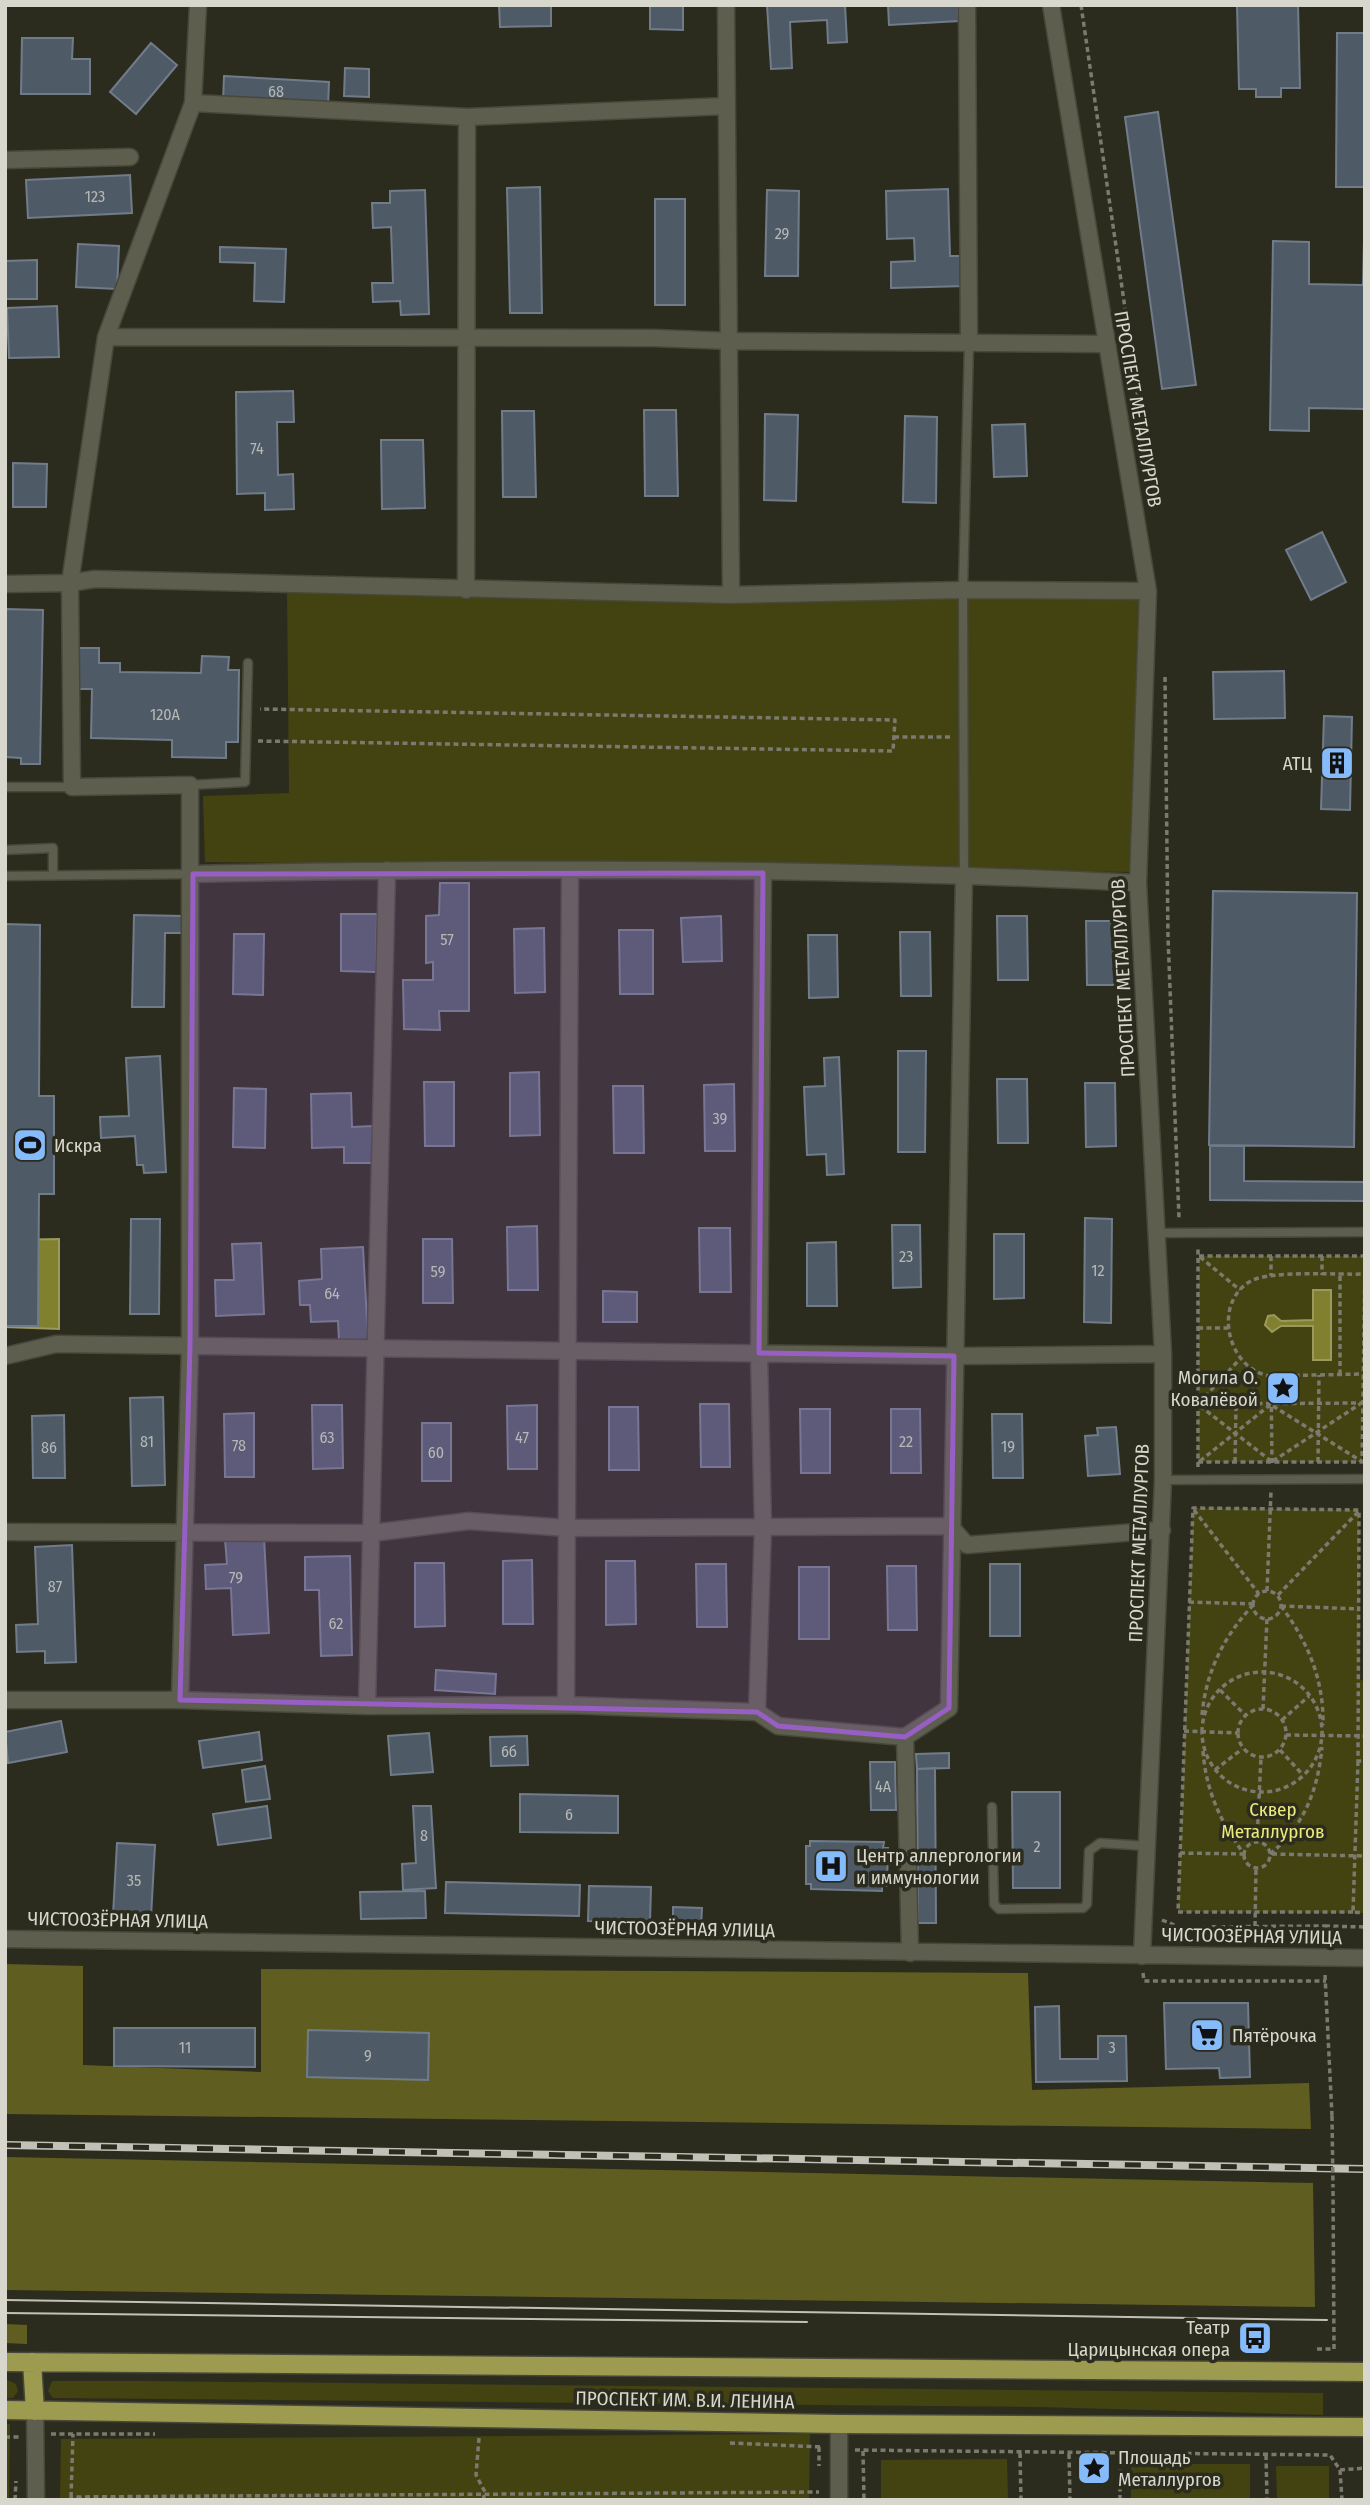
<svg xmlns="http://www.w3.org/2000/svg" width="1370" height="2505" viewBox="0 0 1370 2505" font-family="'Fira Sans Condensed',sans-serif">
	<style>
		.green { fill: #434211; fill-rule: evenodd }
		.forest { fill: #5f5e20 }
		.water { fill: #81802e; stroke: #9b9a5e; stroke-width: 2 }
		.building { fill: #4f5a67; stroke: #717c8a; stroke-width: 2 }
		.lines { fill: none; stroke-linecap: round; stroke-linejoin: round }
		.service-casing { stroke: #47473b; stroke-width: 11 }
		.minor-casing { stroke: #47473b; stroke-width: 19 }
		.primary-casing { stroke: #47473b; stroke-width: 21 }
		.path { stroke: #7a7a6f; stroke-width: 3.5; stroke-dasharray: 5 3.5; stroke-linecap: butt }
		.service { stroke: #5e5e4e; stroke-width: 8 }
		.minor { stroke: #5e5e4e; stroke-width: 16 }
		.primary { stroke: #9c9b50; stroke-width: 18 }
		.tram { stroke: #c1c1b8; stroke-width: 2 }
		.rail-casing { stroke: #c1c1b8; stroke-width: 8 }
		.rail { stroke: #2c2c1e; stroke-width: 5; stroke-dasharray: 16; stroke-linecap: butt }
		.path-bridge { stroke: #7a7a6f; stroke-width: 3.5; stroke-dasharray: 5 3.5; stroke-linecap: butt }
		.marked { fill: #975fc4; fill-opacity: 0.2; stroke: #975fc4; stroke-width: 5; stroke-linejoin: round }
		.labels { text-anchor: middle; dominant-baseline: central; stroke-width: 7; stroke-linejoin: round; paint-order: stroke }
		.number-label { font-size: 16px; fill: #b5b8b4 }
		.street-label { font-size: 19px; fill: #d7d7ce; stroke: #2c2c1e }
		.poi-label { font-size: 19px; fill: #d7d7ce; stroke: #2c2c1e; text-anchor: start }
		.park-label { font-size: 19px; fill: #ebea7b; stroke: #2c2c1e }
	</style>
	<rect width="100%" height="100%" fill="#2c2c1e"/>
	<path class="green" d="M287 589 1142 590 1138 872 205 862 203 796 289 793Z
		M1199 1256H1365L1362 1462H1198ZM1281 1321H1313L1330 1360 1313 1326H1281Z
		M1193 1508 1359 1510 1360 1680 1365 1681V1913L1178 1912Z
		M5 2379 16 2384 18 2391 13 2398H5Z
		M52 2381H144L1323 2393V2415L1038 2407 53 2398 48 2391Z
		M5 2424H10L9 2500H5Z
		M810 2434 809 2500H60L61 2439Z
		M1007 2459 1008 2500H881V2460Z
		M1131 2464H1250V2500H1131Z
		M1276 2466H1329V2500H1277Z"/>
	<path class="forest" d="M5 1964 83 1966V2065L261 2072V1969L1028 1973 1032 2090 1309 2083 1311 2129 5 2114Z
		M5 2157 1313 2183 1315 2307 5 2290Z
		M5 2324 27 2325V2344L5 2343Z"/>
	<path class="water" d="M59 1239V1329L5 1327V1240Z
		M1313 1290H1331V1360H1313V1326H1281L1272 1332 1265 1325 1268 1316 1274 1315 1281 1321 1313 1320Z"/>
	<path class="building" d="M499 5H551V26L500 27Z
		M650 5H683V30L650 29Z
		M767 5H845L847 42 828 43 827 20 790 22 792 68 771 69Z
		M888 5H958L959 21 889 25Z
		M1237 5H1298L1300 88H1281V97H1256V89H1239Z
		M1337 33H1365V187H1336Z
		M22 38H73L72 59H90V94H21Z
		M151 43 177 65 136 114 110 92Z
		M345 68 369 69V97L344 96Z
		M224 76 329 82 328 106 223 101Z
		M1158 112 1196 385 1162 389 1125 117Z
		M130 175 132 213 28 218 26 180Z
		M540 187 542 313H510L507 188Z
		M948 189 950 256H965L966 286 891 288V262L915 261 914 238 887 239 886 191Z
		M425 190 429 314 401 315 400 301 373 302 372 283H393L391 227 373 228 372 203H390V191Z
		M767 190 799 191 798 276H765Z
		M655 199H685V305H655Z
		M1364 240 1365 409 1309 408V431L1270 430 1273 241 1309 242V284L1363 285Z
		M78 244 119 246 117 289 76 287Z
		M220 247 286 249 284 302 254 301 255 263 220 262Z
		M37 260V299H5V261Z
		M57 306 59 357 9 358 7 308Z
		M293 391 294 422H277L278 475 293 474 294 509 265 510V493L237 494 236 392Z
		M644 410H676L678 496H645Z
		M502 411H534L536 497H503Z
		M765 414 798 415 796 501 764 500Z
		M905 416 937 417 936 503 903 502Z
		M1025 424 1027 476 994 477 992 425Z
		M381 440H423L425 508 382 509Z
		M13 463 47 464 46 507H13Z
		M1322 532 1346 582 1311 600 1286 550Z
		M5 609 43 610 40 764H21V758L5 757Z
		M76 648H99V663H120V672L201 673 202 656 229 657 228 670H239L238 742H226V758L172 757V740L91 738 92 689H75Z
		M1284 671 1285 718 1214 719 1213 672Z
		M1324 716 1352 717 1350 810 1321 809Z
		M440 883H469V1011H439L440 1030 404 1029 403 980H433V962L426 963V916L439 915Z
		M1213 891 1357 893 1354 1147 1209 1145Z
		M341 914H377L376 972 341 971Z
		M134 915 184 916V933H165L164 1007H132Z
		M721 916 722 961 683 962 681 918Z
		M997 916H1027L1028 980H998Z
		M1086 921H1116V985H1087Z
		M5 924 40 925 39 1096H54V1194H39L38 1326H5Z
		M544 928 545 992 515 993 514 929Z
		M619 930H653V994H620Z
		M900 932H930L931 996H901Z
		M234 934H264L263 995 233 994Z
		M808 935H837L838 997 809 998Z
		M898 1051H926L925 1152H898Z
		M160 1056 166 1172 144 1173 143 1165H137L135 1136 101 1138 100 1117 129 1116 126 1058Z
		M839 1057 844 1174 827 1175 826 1154 807 1155 804 1087 825 1086 824 1058Z
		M539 1072 540 1135 510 1136V1073Z
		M997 1079H1027L1028 1143H998Z
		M424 1082H454V1146H425Z
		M1085 1083H1115L1116 1146 1086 1147Z
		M734 1084 735 1151H705L704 1085Z
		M613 1086H643L644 1153H614Z
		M234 1088 266 1089 265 1148 233 1147Z
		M351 1093 352 1127 372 1126 373 1163H344V1147L312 1148 311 1094Z
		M1210 1146H1244V1181L1365 1182V1201L1210 1200Z
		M1085 1218 1112 1219 1111 1323 1084 1322Z
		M131 1219H160L159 1314H130Z
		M892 1225H920L921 1287 893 1288Z
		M537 1226 538 1290H508L507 1227Z
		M699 1228H730L731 1292H700Z
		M994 1234H1024V1298L994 1299Z
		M423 1239H452L453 1303H423Z
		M836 1242 837 1306H807V1243Z
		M261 1243 264 1314 216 1316 215 1280H234L232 1244Z
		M363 1247 368 1340 339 1341 338 1321 311 1322 310 1305H300L299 1281 322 1279 321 1249Z
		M603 1291 637 1292V1322H603Z
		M163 1397 165 1485 132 1486 130 1398Z
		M700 1404H729L730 1467H701Z
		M312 1405H342L343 1468 313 1469Z
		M537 1405V1469H508L507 1406Z
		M609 1407H638L639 1470H609Z
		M800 1409H830V1473H801Z
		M891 1409H920L921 1473H891Z
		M254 1413V1477H225L224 1414Z
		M992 1414H1022L1023 1478H993Z
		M64 1415 65 1478H33L32 1416Z
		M422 1423H451V1481H422Z
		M1116 1427 1120 1474 1088 1476 1085 1436 1098 1435 1097 1428Z
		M264 1537 269 1633 233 1635 231 1588 206 1589 205 1565 227 1564 225 1539Z
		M72 1545 76 1662 45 1663V1651L17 1652 16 1625 38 1624 35 1547Z
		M350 1556 352 1655 321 1656 319 1590H305V1557Z
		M532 1560 533 1624H503V1561Z
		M606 1561H635L636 1624 606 1625Z
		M415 1563H444L445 1626 415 1627Z
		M696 1564H726L727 1627H697Z
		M990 1564H1020V1636H990Z
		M887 1566H916L917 1630H888Z
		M799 1567H829V1639H799Z
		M436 1670 496 1674 495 1694 435 1690Z
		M61 1721 67 1752 8 1763 5 1732Z
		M259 1732 262 1760 203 1768 199 1741Z
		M429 1733 433 1772 391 1775 388 1736Z
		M527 1736 528 1765 491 1766 490 1737Z
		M949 1753V1768L917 1769 916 1754Z
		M870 1762H895L896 1810H871Z
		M265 1766 270 1799 246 1802 242 1770Z
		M935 1768 936 1923H918L917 1769Z
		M1012 1792H1060V1888H1013Z
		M520 1794 618 1796V1833L520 1832Z
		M267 1806 271 1838 218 1845 213 1814Z
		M413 1806H431L436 1888 403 1890 402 1864 416 1863Z
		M810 1841 884 1842 883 1848H888L887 1886H882V1891L811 1889V1884H806V1846H810Z
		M117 1843 155 1845 151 1917 113 1915Z
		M446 1882 580 1885 579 1916 445 1913Z
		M589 1886 651 1887 650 1922 588 1921Z
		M425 1891 426 1918 361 1919 360 1892Z
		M673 1907 702 1908 701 1926 673 1925Z
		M1164 2003H1248L1250 2077 1220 2078 1219 2068 1166 2069Z
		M1059 2006 1060 2059H1098V2036H1126L1127 2081 1036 2082 1035 2007Z
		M114 2028H255V2067L114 2066Z
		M308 2030 429 2033 428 2080 307 2077Z"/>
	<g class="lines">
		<g class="service-casing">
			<path id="service" d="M190 785 245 782 248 663
				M5 787H72
				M5 850 53 848V875
				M964 874 963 590 969 343
				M5 876 193 874
				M1158 1233 1365 1232
				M1163 1480 1365 1479
				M992 1807 994 1904 999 1909 1083 1908 1087 1904 1089 1851 1100 1843 1147 1846"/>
		</g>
		<g class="minor-casing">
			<path id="minor" d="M726 5 731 595
				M967 5 969 343
				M1051 5 1148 591 1138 883 1163 1354V1480L1142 1956
				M193 103 467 117 726 106
				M5 160 130 157
				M106 337 654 338 729 341 1106 344
				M5 584 70 583 95 579 731 595 963 590 1148 591
				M466 590 467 117
				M193 874C507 867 824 867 1138 883
				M5 1356 56 1344 954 1356 1163 1354
				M5 1532 372 1533 469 1521 567 1528 950 1526 967 1545 1162 1530
				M5 1700H180L367 1706 566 1705 757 1712 778 1726 905 1737
				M180 1700 190 1346V785L72 787 70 583 106 337 193 103 198 5
				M566 1705 570 871
				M367 1706 387 870
				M757 1712 763 1526 759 1353 763 873
				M5 1939 1365 1958
				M910 1953 905 1737 949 1708 964 874
				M35 2411 36 2500
				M839 2424V2500"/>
		</g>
		<g class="primary-casing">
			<path id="primary" d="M5 2362 1365 2372
				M32 2362 35 2411
				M5 2410 839 2424 1365 2427"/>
		</g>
		<path class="path" d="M1081 5 1147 460
			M1165 677 1168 937 1179 1218
			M894 737H951
			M258 741 893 751 895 720 260 709
			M1199 1256H1365
			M1271 1256V1276
			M1322 1256V1275
			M1200 1257 1240 1290
			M1340 1276V1375
			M1198 1328H1229
			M1271 1376C1228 1371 1211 1303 1251 1281 1271 1270 1339 1275 1364 1274
			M1199 1403 1239 1360
			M1198 1404 1362 1403
			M1200 1406 1271 1461
			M1273 1406 1361 1461
			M1200 1461 1270 1405
			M1273 1461 1360 1404
			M1198 1462H1362L1365 1261
			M1235 1462 1236 1405
			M1318 1462 1319 1375
			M1272 1463 1271 1376 1362 1374
			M1198 1467V1247
			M1194 1510 1259 1594
			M1267 1591 1271 1491
			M1253 1605a14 14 0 1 1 28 0a14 14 0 1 1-28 0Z
			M1278 1595 1359 1511
			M1189 1602 1254 1604
			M1281 1606C1308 1642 1324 1680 1323 1725
			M1281 1606 1360 1609
			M1202 1732a60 60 0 1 1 120 0a60 60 0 1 1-120 0Z
			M1220 1690 1246 1716
			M1238 1733a24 24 0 1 1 48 0a24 24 0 1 1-48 0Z
			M1263 1709 1267 1618
			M1202 1715C1206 1671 1224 1636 1254 1604
			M1282 1720 1309 1696
			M1184 1731 1237 1733
			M1286 1735 1365 1736
			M1280 1750 1303 1775
			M1203 1751C1206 1791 1220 1821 1244 1854
			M1358 1761 1353 1912 1365 1913
			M1215 1770 1242 1749
			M1257 1841 1261 1757
			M1244 1855a13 13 0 1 1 26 0a13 13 0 1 1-26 0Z
			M1180 1853 1244 1854
			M1270 1854C1304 1826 1318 1790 1322 1747
			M1272 1854 1365 1856
			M1353 1912H1178L1193 1508 1359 1510 1358 1761H1365
			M1162 1920 1179 1927 1325 1926V1939
			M1255 1926 1256 1868
			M1325 1926 1365 1927
			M1143 1973 1144 1981H1326
			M1325 1975 1332 2116
			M1317 2349H1334L1333 2187
			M51 2434H155
			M5 2437H19
			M479 2438 476 2475 485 2492 483 2500
			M730 2443 823 2447
			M819 2447V2466
			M855 2450 1330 2455 1340 2470 1342 2500
			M863 2451 864 2500
			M1020 2453 1021 2500
			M1069 2454 1070 2500
			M1266 2455 1267 2500
			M1340 2470 1365 2468
			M71 2497 73 2434
			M15 2500 16 2481
			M71 2500V2497L819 2492
			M1120 2500V2454"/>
		<use href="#service" class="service"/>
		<use href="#minor" class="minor"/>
		<use href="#primary" class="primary"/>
		<path class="tram" d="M5 2300 1327 2320
			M5 2313 807 2322"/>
		<g class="rail-casing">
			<path id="rail" d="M5 2145 1365 2169"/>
		</g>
		<use href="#rail" class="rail"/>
		<path class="path-bridge" d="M1332 2116 1333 2187"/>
	</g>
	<path class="marked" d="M763 873 759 1353 954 1356 949 1708 905 1737 778 1726 757 1712 180 1700 190 1346 193 874Z"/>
	<defs>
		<g id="building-square" transform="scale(1.75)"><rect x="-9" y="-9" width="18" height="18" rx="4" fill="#86bbfb" stroke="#2c2c1e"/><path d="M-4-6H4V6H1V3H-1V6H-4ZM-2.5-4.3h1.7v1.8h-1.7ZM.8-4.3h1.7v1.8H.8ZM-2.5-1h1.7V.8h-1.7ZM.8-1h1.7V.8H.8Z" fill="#111"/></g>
		<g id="stadium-square" transform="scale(1.75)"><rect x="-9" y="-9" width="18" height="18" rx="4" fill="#86bbfb" stroke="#2c2c1e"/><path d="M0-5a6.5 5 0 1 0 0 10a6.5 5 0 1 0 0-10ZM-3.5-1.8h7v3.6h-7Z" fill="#111"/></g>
		<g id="sight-square" transform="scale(1.75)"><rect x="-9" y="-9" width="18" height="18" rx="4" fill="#86bbfb" stroke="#2c2c1e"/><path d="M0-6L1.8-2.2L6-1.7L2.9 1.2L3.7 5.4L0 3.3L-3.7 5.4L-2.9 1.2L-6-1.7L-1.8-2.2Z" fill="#111"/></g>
		<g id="hospital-square" transform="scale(1.75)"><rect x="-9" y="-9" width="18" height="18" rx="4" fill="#86bbfb" stroke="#2c2c1e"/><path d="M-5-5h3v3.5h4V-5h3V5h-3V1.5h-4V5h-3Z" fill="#111"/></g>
		<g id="supermarket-square" transform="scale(1.75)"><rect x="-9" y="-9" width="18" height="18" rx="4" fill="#86bbfb" stroke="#2c2c1e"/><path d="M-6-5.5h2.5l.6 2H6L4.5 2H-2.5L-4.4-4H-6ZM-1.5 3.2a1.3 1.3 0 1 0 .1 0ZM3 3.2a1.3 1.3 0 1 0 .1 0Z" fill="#111"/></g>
		<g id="bus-square" transform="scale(1.75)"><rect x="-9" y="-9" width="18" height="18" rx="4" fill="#86bbfb" stroke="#2c2c1e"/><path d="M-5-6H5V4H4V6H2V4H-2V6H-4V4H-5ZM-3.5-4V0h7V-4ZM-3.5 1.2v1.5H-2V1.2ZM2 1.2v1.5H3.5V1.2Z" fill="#111"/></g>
	</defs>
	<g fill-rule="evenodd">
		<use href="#building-square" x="1337" y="763"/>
		<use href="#stadium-square" x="30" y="1145"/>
		<use href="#sight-square" x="1283" y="1388"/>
		<use href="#hospital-square" x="831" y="1866"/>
		<use href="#supermarket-square" x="1207" y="2035"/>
		<use href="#bus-square" x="1255" y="2338"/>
		<use href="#sight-square" x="1094" y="2468"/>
	</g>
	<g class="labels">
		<g class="number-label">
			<text x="276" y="91">68</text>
			<text x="95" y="196">123</text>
			<text x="782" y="233">29</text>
			<text x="257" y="448">74</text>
			<text x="165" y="714">120А</text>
			<text x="447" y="939">57</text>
			<text x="720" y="1118">39</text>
			<text x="906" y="1256">23</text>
			<text x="1098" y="1270">12</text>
			<text x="438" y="1271">59</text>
			<text x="332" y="1293">64</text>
			<text x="327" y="1437">63</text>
			<text x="522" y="1437">47</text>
			<text x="147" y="1441">81</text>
			<text x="906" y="1441">22</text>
			<text x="239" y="1445">78</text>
			<text x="1008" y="1446">19</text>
			<text x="49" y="1447">86</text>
			<text x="436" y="1452">60</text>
			<text x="236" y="1577">79</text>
			<text x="55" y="1586">87</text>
			<text x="336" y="1623">62</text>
			<text x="509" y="1751">6б</text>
			<text x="883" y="1786">4А</text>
			<text x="569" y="1814">6</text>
			<text x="424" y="1835">8</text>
			<text x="1037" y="1846">2</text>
			<text x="134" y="1880">35</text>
			<text x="185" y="2047">11</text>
			<text x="1112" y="2047">3</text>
			<text x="368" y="2055">9</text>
		</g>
		<g class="street-label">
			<text transform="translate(1138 409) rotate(80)">ПРОСПЕКТ МЕТАЛЛУРГОВ</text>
			<text transform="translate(1123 978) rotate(-93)">ПРОСПЕКТ МЕТАЛЛУРГОВ</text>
			<text transform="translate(1139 1543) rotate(-88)">ПРОСПЕКТ МЕТАЛЛУРГОВ</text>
			<text transform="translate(118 1920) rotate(1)">ЧИСТООЗЁРНАЯ УЛИЦА</text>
			<text transform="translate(685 1929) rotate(1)">ЧИСТООЗЁРНАЯ УЛИЦА</text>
			<text transform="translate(1252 1936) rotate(1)">ЧИСТООЗЁРНАЯ УЛИЦА</text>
			<text transform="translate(685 2400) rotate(1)">ПРОСПЕКТ ИМ. В.И. ЛЕНИНА</text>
		</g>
		<g class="poi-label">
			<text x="1312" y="763" text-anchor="end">АТЦ</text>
			<text x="54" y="1145">Искра</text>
			<text x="1258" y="1377" text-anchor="end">Могила О.<tspan x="1258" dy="22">Ковалёвой</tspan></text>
			<text x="856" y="1855">Центр аллергологии<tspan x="856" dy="22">и иммунологии</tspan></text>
			<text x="1232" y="2035">Пятёрочка</text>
			<text x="1230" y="2327" text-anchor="end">Театр<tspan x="1230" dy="22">Царицынская опера</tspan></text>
			<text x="1118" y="2457">Площадь<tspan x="1118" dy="22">Металлургов</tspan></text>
		</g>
		<g class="park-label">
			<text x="1273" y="1809">Сквер<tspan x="1273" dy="22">Металлургов</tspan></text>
		</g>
	</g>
	<rect width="1370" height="2505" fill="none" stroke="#d7d7ce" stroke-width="14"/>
</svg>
